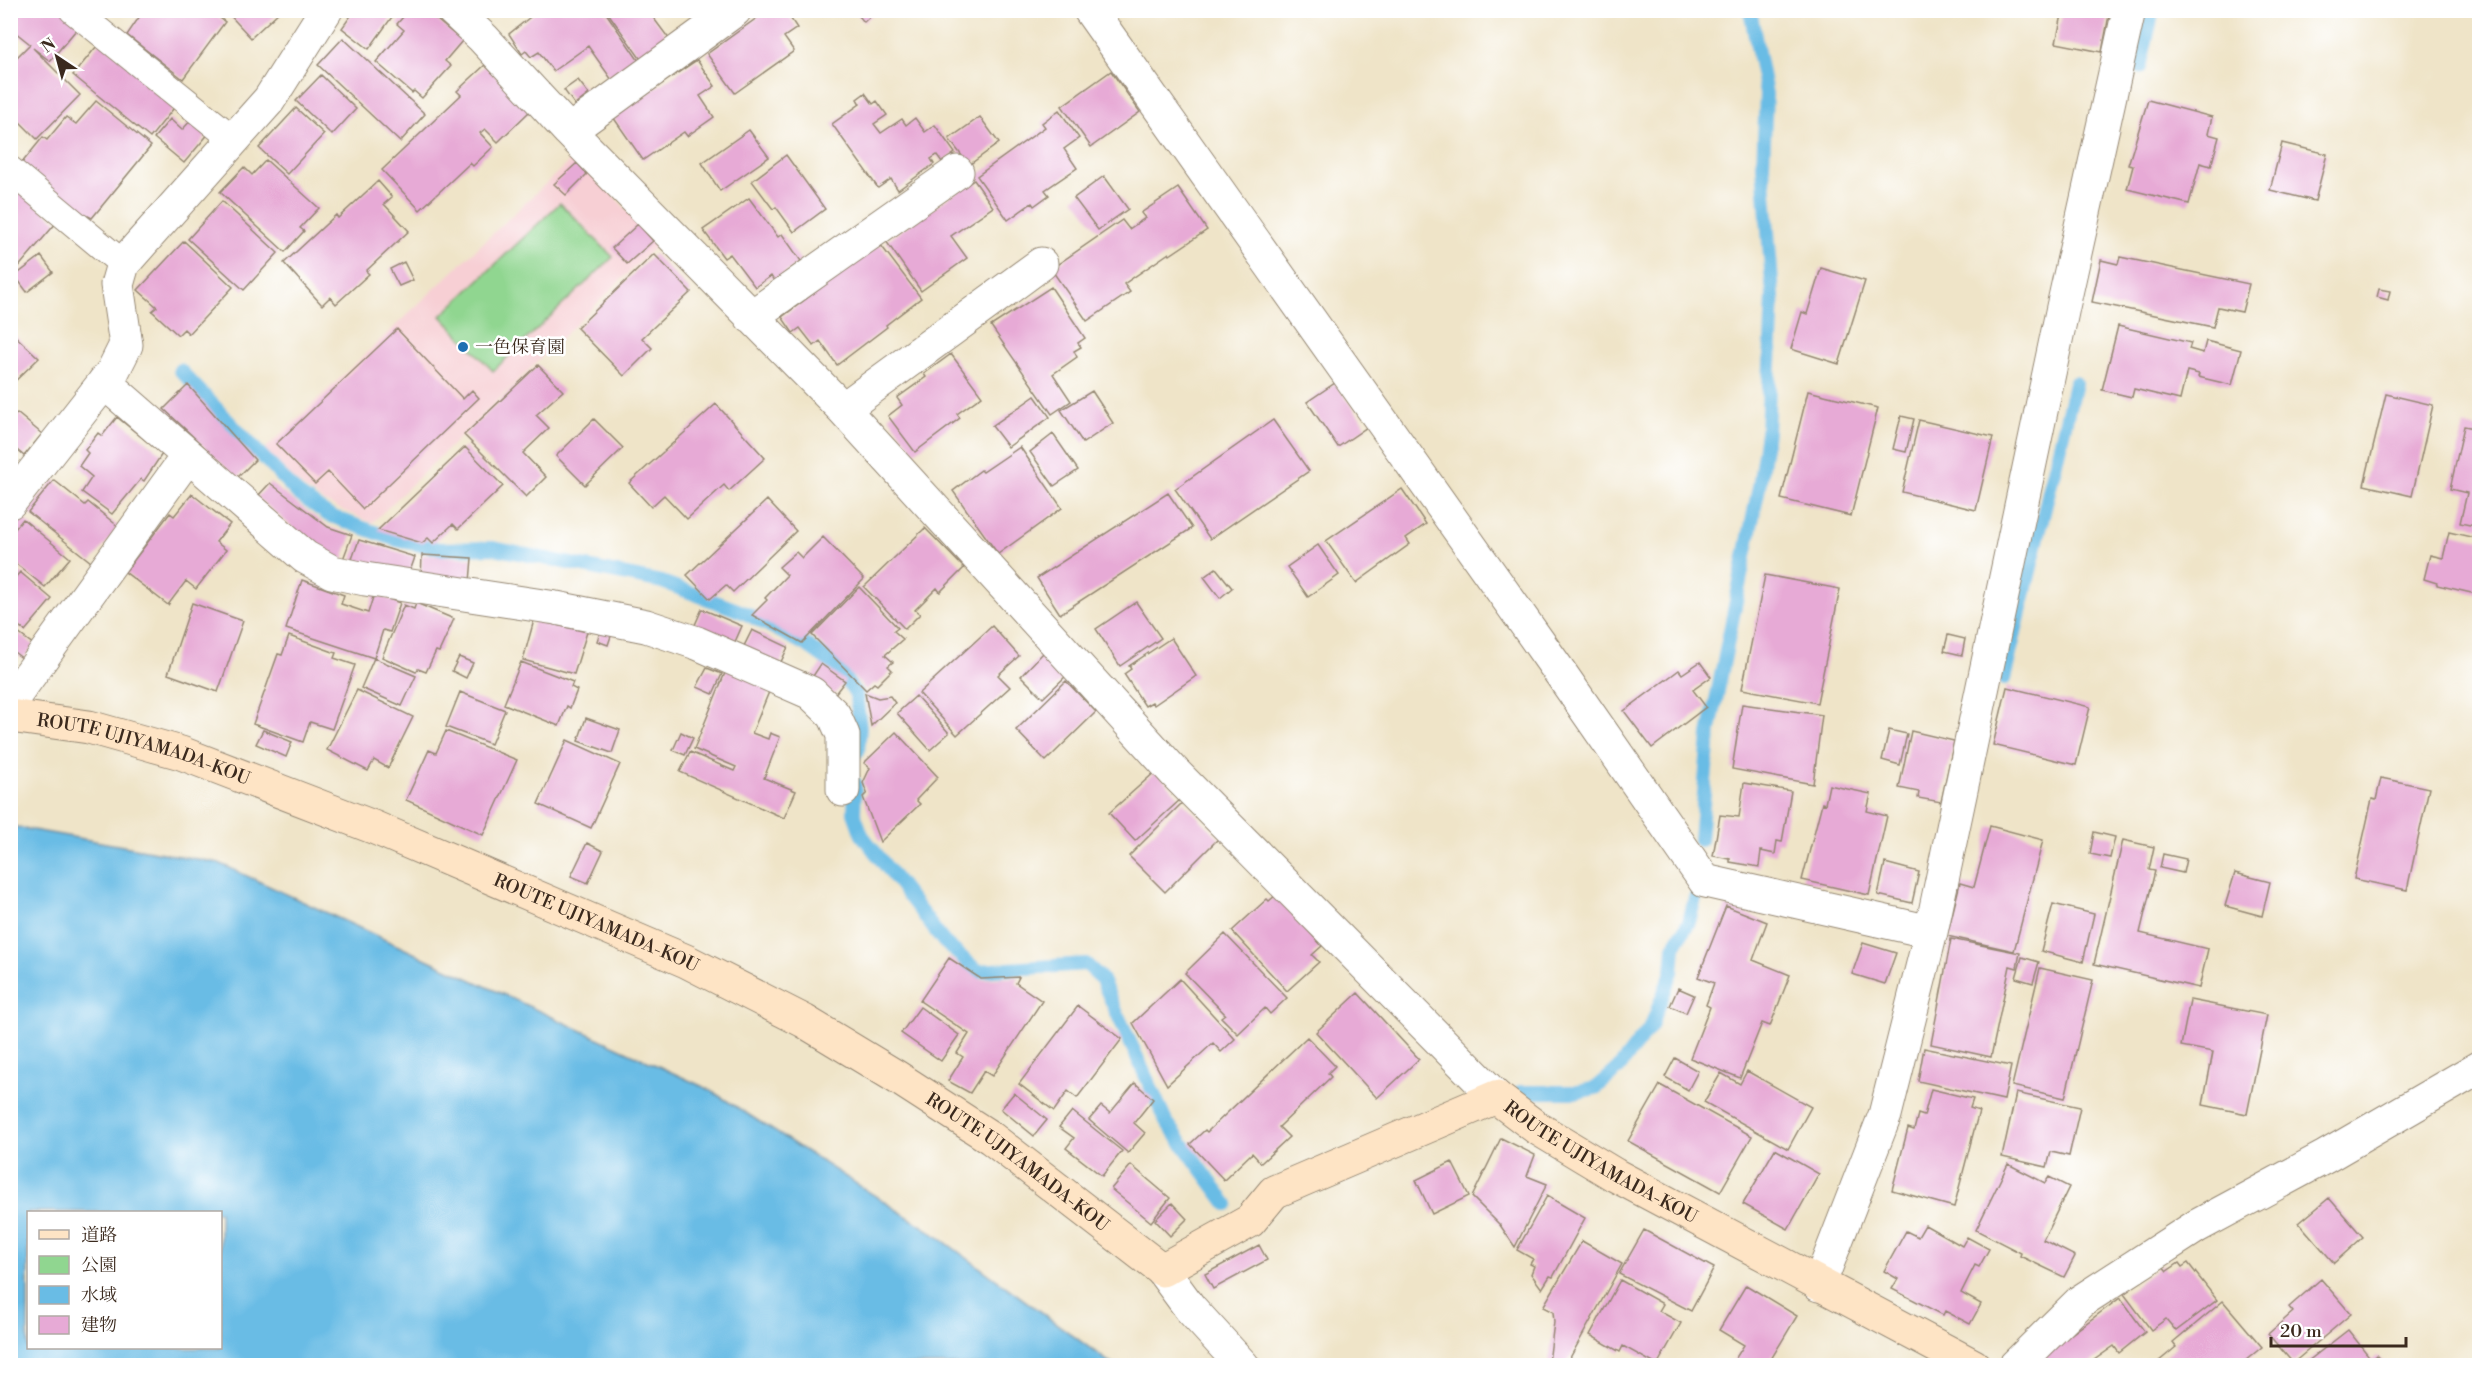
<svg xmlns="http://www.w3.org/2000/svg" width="2490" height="1376" viewBox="0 0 2490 1376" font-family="'Libre Bodoni','Noto Serif JP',serif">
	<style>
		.built { fill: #f7cfd4 }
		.green { fill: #90d690; stroke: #668057; stroke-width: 1.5 }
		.water { fill: #69bce5; stroke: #527382; stroke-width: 1.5; fill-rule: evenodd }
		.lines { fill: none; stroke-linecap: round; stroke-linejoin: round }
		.stream { stroke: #69bce5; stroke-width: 14 }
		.building { fill: #e7aad6 }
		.lane-casing { stroke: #958773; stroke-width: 29 }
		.street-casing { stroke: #958773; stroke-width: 35 }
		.secondary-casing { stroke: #958773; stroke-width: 35 }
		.lane { stroke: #fff; stroke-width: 27 }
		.street { stroke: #fff; stroke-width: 33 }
		.secondary { stroke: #fee4c5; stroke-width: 33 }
		.poi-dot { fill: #1f6fb2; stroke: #fff; stroke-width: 2 }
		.labels { text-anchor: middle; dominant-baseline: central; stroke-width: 5; stroke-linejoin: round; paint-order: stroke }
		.poi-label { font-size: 18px; fill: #3b2a1e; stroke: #fff; text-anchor: start }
		.street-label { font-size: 18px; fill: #3b2a1e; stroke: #fff }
	</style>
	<rect width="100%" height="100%" fill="#fff"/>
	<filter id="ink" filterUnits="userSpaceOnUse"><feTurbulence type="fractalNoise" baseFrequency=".0167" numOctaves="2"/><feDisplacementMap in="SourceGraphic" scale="12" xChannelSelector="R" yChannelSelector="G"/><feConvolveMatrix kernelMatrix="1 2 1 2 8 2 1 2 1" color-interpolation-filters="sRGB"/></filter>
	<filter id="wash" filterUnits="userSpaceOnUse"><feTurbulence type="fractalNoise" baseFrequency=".008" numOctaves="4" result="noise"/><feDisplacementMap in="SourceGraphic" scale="24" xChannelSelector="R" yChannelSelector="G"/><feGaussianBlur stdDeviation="1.35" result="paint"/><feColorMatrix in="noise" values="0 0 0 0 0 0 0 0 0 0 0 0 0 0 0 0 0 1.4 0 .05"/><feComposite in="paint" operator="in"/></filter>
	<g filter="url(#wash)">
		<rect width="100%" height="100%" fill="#efe4c8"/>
		<path class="built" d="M576 155 658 244 372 523 324 502 300 485 265 449Z"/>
		<path class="green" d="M560 203 613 257 493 371 441 316Z"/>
		<path class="water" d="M10 826 219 863 710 1090 930 1231 1113 1365H11ZM28 1212H220V1348H28Z"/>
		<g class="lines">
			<path class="stream" d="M2140 67 2153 10
				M180 370 298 494 328 515 396 540 440 549 493 548 662 582 743 612 808 646 835 665 856 694 860 727 858 752
				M2004 679 2075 383
				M855 783 854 813 862 835 944 942 978 971 1086 964 1101 978 1166 1121 1227 1204
				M1700 840 1709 735 1759 487 1767 432 1773 296 1763 166 1766 94 1750 10
				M1520 1092H1578L1596 1088 1618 1069 1651 1026 1672 972 1674 947 1689 922 1695 898"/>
		</g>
		<g id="blocks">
			<path class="building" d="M10 10H65L81 24 50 61 33 48 80 95 37 139 10 112V64L30 44 10 28Z
				M144 10H210L225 22 183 79 127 35Z
				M225 10H281L251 38Z
				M355 10H397L369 49 342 28Z
				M409 10H425L462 41 445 61 451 66 422 98 414 91 412 93 376 62 404 30 397 24Z
				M539 10H604L641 64 614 83 588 46 553 71 539 52 531 57 526 51 522 54 509 34Z
				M606 10H651L649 12 670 40 642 61Z
				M768 10H785L797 28 784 37 794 51 735 93 707 54Z
				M854 10H877L864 22Z
				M2063 10H2110L2102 52 2056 43Z
				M343 38 425 114 400 142 318 65Z
				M101 41 177 104 150 138 73 75Z
				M697 60 715 86 700 96 714 117 687 136 684 132 643 160 613 117Z
				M485 65 530 111 498 142 485 129 480 133 493 147 473 166 470 163 420 210 382 170 461 95 457 91Z
				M1111 71 1140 112 1091 147 1062 106Z
				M321 75 356 109 332 135 296 101Z
				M578 80 589 94 575 105 564 90Z
				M865 93 873 104 877 101 887 115 874 124 881 133 902 119 906 125 915 118 925 132 935 125 955 153 942 162 937 155 931 159 934 164 898 190 891 179 878 188 832 124 860 104 857 99Z
				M2148 100 2212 117 2208 134 2219 137 2211 166 2200 163 2189 204 2127 189 2133 166 2128 165Z
				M96 101 151 146 92 218 88 216 86 218 21 164 43 137 47 140 66 117 76 124Z
				M296 108 324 134 287 174 259 148Z
				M1059 110 1079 138 1064 149 1077 168 1045 190 1049 195 1034 206 1032 203 1008 220 977 176 1045 127 1042 123Z
				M980 117 999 143 969 165 949 139Z
				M193 118 210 132 184 163 154 138 170 119 182 130Z
				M749 130 769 157 720 191 702 163Z
				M2282 143 2327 154 2315 201 2270 190Z
				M786 155 825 209 794 232 776 207 773 209 752 181Z
				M266 160 319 208 300 228 304 231 285 252 220 192 244 167 252 175Z
				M577 163 587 174 566 195 554 184Z
				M1104 176 1128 209 1098 230 1074 198Z
				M974 180 993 207 951 236 967 258 921 291 886 241Z
				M378 181 392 197 384 204 409 231 366 271 369 274 336 304 330 297 322 305 284 263 336 215 338 218Z
				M10 182 57 222 10 277Z
				M1178 188 1207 230 1170 255 1169 253 1124 284 1130 292 1087 321 1051 269 1122 220 1129 229 1145 218 1141 213Z
				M749 198 778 237 782 234 801 261 774 281 771 276 755 287 730 254 724 258 703 230Z
				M222 201 278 253 244 290 188 239Z
				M638 224 653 241 627 264 612 248Z
				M184 241 233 287 189 334 184 329 178 335 152 311 157 307 138 290Z
				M880 244 921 298 886 325 887 327 837 365 820 341 814 346 800 328 793 333 782 317Z
				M654 254 691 292 642 338 652 348 624 376 577 328Z
				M41 256 53 272 27 292 15 276Z
				M2120 257 2249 284 2242 312 2218 307 2213 327 2092 302 2101 260 2118 264Z
				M404 262 413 280 399 286 390 269Z
				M1821 268 1865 281 1839 364 1791 349 1802 312 1807 314Z
				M10 287 16 292 10 299Z
				M1051 287 1085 338 1078 343 1081 347 1074 351 1077 357 1053 374 1071 401 1052 414 991 326Z
				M2379 289 2390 291 2388 300 2377 297Z
				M2118 326 2191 343 2189 349 2203 353 2206 341 2241 350 2232 385 2198 377 2199 374 2187 371 2180 400 2134 389 2132 397 2102 390Z
				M397 329 463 399 472 390 479 398 363 509 328 472 315 484 276 444Z
				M12 333 39 358 10 386V334Z
				M951 354 982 396 957 414 960 418 915 452 888 416 902 405 897 398 926 377 924 374Z
				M538 365 563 391 536 415 549 428 523 453 546 477 526 497 464 435Z
				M1335 383 1367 427 1338 447 1307 402Z
				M188 385 255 460 237 478 164 409Z
				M1092 391 1113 423 1083 443 1061 410Z
				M1808 391 1878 408 1851 516 1781 499Z
				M2386 394 2433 405 2412 496 2364 485Z
				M1035 396 1050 417 1008 447 992 426Z
				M716 404 765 458 729 491 724 485 687 519 664 495 651 507 629 483Z
				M17 413 42 434 24 456 10 444V421Z
				M1901 416 1914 419 1906 452 1893 449Z
				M117 417 162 454 144 481 141 479 112 514 82 492 92 477 79 466 88 453 85 450 98 433 102 436Z
				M594 419 623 448 585 485 556 456Z
				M1273 420 1309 471 1210 539 1175 489Z
				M1919 420 1993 437 1976 510 1902 492Z
				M2464 426 2480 429V527L2460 523 2467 493 2450 489Z
				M1053 434 1078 470 1054 486 1030 452Z
				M465 447 503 486 458 529 453 524 433 543 428 538 422 543 378 530Z
				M1020 447 1062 508 998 554 953 491 981 470 983 472Z
				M54 480 85 505 88 502 119 527 91 562 28 512Z
				M270 483 328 527 352 535 342 562 320 551 257 497Z
				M1402 489 1426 524 1406 538 1410 544 1356 583 1326 541Z
				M1168 493 1192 528 1060 614 1037 578Z
				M192 494 230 524 216 542 226 550 196 589 186 581 168 605 125 572 170 513 174 516Z
				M767 500 796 531 733 592 726 585 710 599 687 575Z
				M23 519 70 558 45 587 10 559V535Z
				M925 528 964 568 940 592 937 588 915 610 920 614 905 629 864 587Z
				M2449 532 2480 539V595L2437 585V583L2424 579 2430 555 2443 558Z
				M823 537 864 579 802 643 752 615 767 600 765 598 787 575 779 567 796 552 802 558Z
				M359 540 415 557 408 577 352 559Z
				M1318 545 1339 575 1308 597 1287 567Z
				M422 555 472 558 470 582 421 579Z
				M1216 568 1232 588 1220 598 1204 577Z
				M20 572 52 599 25 631 10 619V578L13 580Z
				M1765 575 1840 589 1817 703 1742 689Z
				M302 580 344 595 341 604 368 613 374 594 400 603 390 632 383 630 374 658 286 629Z
				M859 587 898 628 894 631 903 639 885 655 893 662 888 666 892 670 877 685 874 683 866 690 812 635Z
				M1136 602 1161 638 1120 666 1096 629Z
				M192 603 243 621 218 692 168 674Z
				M416 603 454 619 439 652 436 651 426 672 418 669 416 672 382 657 404 605 414 609Z
				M702 609 742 626 734 644 694 627Z
				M534 620 587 632 574 674 523 660Z
				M602 626 613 630 608 645 597 641Z
				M992 626 1019 656 998 675 1010 687 957 735 919 693Z
				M10 627 34 645 23 659 10 649Z
				M752 630 788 647 779 666 743 648Z
				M1948 635 1965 639 1962 655 1944 651Z
				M289 636 336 653 334 658 355 665 332 729 310 722 303 742 253 724 278 654 282 655Z
				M1171 638 1196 676 1154 705 1152 702 1145 706 1124 674 1131 669 1129 666Z
				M1044 652 1067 675 1043 698 1021 676Z
				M459 657 473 663 466 678 452 671Z
				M374 658 416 676 402 706 361 688Z
				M521 662 573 682 571 687 577 690 570 708 567 706 559 726 504 704Z
				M1700 662 1711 677 1693 690 1706 707 1652 748 1624 711 1679 670 1682 674Z
				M821 664 845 681 834 695 811 679Z
				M707 668 722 674 713 694 697 687Z
				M727 668 771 687 752 733 768 739 770 733 780 737 764 778 796 791 784 818 680 772 690 752 734 771 736 767 694 749Z
				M1066 681 1096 712 1046 761 1016 730Z
				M2007 687 2090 707 2076 765 1993 745Z
				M357 690 413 717 388 768 374 760 368 771 327 750Z
				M460 692 505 710 491 744 446 727Z
				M865 693 878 698 890 696 895 703 871 726Z
				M916 696 949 733 930 750 897 713Z
				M1742 704 1822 715 1813 784 1732 769Z
				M586 718 620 730 612 753 578 741Z
				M263 730 292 742 286 757 256 744Z
				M1889 730 1907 734 1900 765 1882 760Z
				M446 731 517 760 483 835 406 800 429 750 436 753Z
				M1911 731 1954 741 1941 802 1918 798 1919 792 1899 788Z
				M681 732 693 738 685 755 673 750Z
				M896 732 938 777 916 800 920 804 880 842 863 797 867 793 863 783 870 768 864 763Z
				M567 740 620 764 591 828 538 804Z
				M1156 771 1181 799 1135 841 1109 813Z
				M2381 778 2429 788 2407 890 2354 879 2372 799 2376 800Z
				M1744 783 1791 791 1782 842 1777 841 1775 854 1761 851 1759 867 1730 862V859L1713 856 1720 815 1739 817Z
				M1829 785 1871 794 1867 811 1887 816 1869 895 1802 880 1822 803 1825 804Z
				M1183 802 1219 838 1165 892 1129 856Z
				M1990 826 2043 840 2014 951 1947 936 1960 883 1974 887Z
				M2094 832 2115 837 2110 858 2090 854Z
				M2123 840 2154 847 2149 870 2155 871 2140 933 2208 949 2199 988 2094 964Z
				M587 843 603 851 588 883 571 876Z
				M2163 854 2186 859 2183 873 2160 868Z
				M1885 863 1919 872 1912 903 1878 895Z
				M2235 873 2270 882 2262 916 2225 906Z
				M1276 895 1322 946 1312 955 1319 962 1287 991 1232 931 1267 899 1269 901Z
				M2053 904 2094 914 2083 962 2041 951Z
				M1726 906 1767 922 1753 960 1790 975 1770 1026 1762 1023 1740 1078 1690 1058 1710 1007 1706 1005 1714 983 1698 977Z
				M1225 934 1287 998 1270 1014 1265 1008 1238 1034 1221 1017 1225 1014 1185 973Z
				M1951 939 2020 953 2017 968 2010 966 1991 1057 1931 1044Z
				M1863 943 1896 953 1885 984 1852 974Z
				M2022 957 2039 962 2033 983 2016 978Z
				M949 958 981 979 1019 977 1016 983 1042 1001 992 1076 984 1071 970 1093 948 1081 963 1057 957 1053 969 1034 920 1001Z
				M2040 968 2093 980 2065 1098 2012 1086Z
				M1180 979 1235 1039 1221 1052 1213 1043 1167 1085 1133 1023Z
				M1678 988 1694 995 1686 1013 1670 1006Z
				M1358 993 1419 1059 1377 1098 1316 1032Z
				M2190 1000 2267 1015 2247 1114 2203 1105 2213 1052 2181 1046Z
				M1078 1006 1122 1039 1077 1098 1068 1091 1054 1111 1019 1084Z
				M920 1007 959 1035 941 1061 901 1033Z
				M1307 1037 1335 1066 1328 1073 1331 1077 1279 1127 1289 1137 1261 1163 1252 1153 1224 1180 1190 1144 1205 1130 1207 1132Z
				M1924 1048 2011 1066 2004 1100 1918 1081Z
				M1675 1058 1698 1071 1688 1090 1665 1077Z
				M1747 1071 1811 1107 1788 1149 1704 1102 1721 1073 1740 1084Z
				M1135 1083 1153 1099 1134 1123 1145 1133 1128 1153 1089 1120 1101 1106 1110 1113Z
				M1660 1085 1752 1136 1720 1192 1628 1141Z
				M1931 1089 1973 1099 1970 1108 1979 1111 1954 1207 1892 1190 1908 1128 1914 1130 1918 1114 1924 1116Z
				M1014 1093 1047 1120 1034 1136 1001 1109Z
				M2016 1093 2080 1107 2069 1156 2051 1152 2047 1167 2002 1157Z
				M1072 1111 1122 1151 1102 1176 1066 1148 1074 1138 1059 1127Z
				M1501 1138 1535 1155 1527 1176 1547 1184 1515 1247 1500 1225 1472 1197Z
				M1775 1149 1819 1174 1788 1229 1743 1204Z
				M1452 1162 1469 1196 1432 1214 1416 1180Z
				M2008 1164 2045 1183 2049 1177 2069 1187 2043 1240 2075 1256 2064 1277 2020 1256 2021 1253 1976 1230Z
				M1131 1165 1170 1198 1151 1222 1111 1189Z
				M1547 1196 1585 1218 1553 1277 1550 1276 1542 1289 1531 1274 1534 1266 1530 1264 1533 1259 1517 1250Z
				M2329 1198 2363 1237 2334 1263 2299 1223Z
				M1172 1203 1187 1219 1170 1236 1155 1220Z
				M1925 1225 1962 1246 1967 1237 1989 1249 1979 1267 1975 1265 1961 1293 1981 1304 1970 1324 1945 1311 1943 1315 1892 1289 1898 1279 1884 1271 1906 1231 1918 1237Z
				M1644 1230 1714 1268 1691 1311 1619 1274Z
				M1582 1241 1622 1264 1566 1365H1553L1549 1363 1554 1322 1553 1312 1543 1307Z
				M1259 1245 1267 1260 1213 1289 1205 1274Z
				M2179 1263 2182 1267 2188 1263 2217 1300 2176 1331 2166 1319 2151 1330 2124 1294 2162 1265 2167 1271Z
				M2321 1279 2351 1314 2293 1363 2268 1334 2293 1312 2289 1307Z
				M1620 1280 1663 1304 1659 1311 1681 1323 1657 1365 1623 1346 1620 1352 1590 1335Z
				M1746 1285 1797 1316 1770 1361 1767 1359 1763 1365 1732 1364 1744 1345 1719 1330Z
				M2120 1298 2145 1332 2119 1353 2114 1346 2087 1365H2042L2038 1359Z
				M2223 1301 2262 1347 2240 1365H2161L2158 1362 2176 1347 2173 1343Z
				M2348 1330 2372 1360 2377 1355 2386 1365H2303Z"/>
		</g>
	</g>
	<g filter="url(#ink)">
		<use href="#blocks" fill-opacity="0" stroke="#958773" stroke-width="1.5"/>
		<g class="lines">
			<g class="lane-casing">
				<path id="lane" d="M73 10 234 140
					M10 170 123 264"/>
			</g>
			<g class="street-casing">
				<path id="street" d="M453 10 483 38 569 131 843 409 1175 773 1496 1097
					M1090 10 1559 671 1705 881 1931 932
					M569 131 735 10
					M751 317 957 172
					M104 382 305 557 332 572 365 579 556 608 646 626 697 643 811 693 834 715 843 735V790
					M843 409 1041 264
					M10 502 113 371 126 345 117 285 123 264 269 100 326 10
					M10 702 188 456
					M1162 1270 1190 1308 1243 1366
					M1819 1285 1885 1115 1931 932 2063 307 2129 10
					M2015 1366 2081 1301 2197 1226 2325 1157 2480 1067"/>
			</g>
			<g class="secondary-casing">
				<g id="secondary">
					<path id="s1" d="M10 716 89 727 181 753 373 827 686 961 804 1021 895 1076 991 1138 1162 1270 1250 1221 1274 1192 1496 1097 1537 1128 1615 1175 1974 1366"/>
				</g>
			</g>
			<use href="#lane" class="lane"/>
			<use href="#street" class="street"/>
			<use href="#secondary" class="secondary"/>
		</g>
	</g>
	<circle class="poi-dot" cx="463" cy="347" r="6"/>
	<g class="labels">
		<g class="poi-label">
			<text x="475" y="347">一色保育園</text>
		</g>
		<g class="street-label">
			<text stroke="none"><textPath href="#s1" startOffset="138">ROUTE UJIYAMADA-KOU</textPath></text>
			<text stroke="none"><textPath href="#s1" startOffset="624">ROUTE UJIYAMADA-KOU</textPath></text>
			<text stroke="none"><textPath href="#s1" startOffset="1794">ROUTE UJIYAMADA-KOU</textPath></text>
			<text stroke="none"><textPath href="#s1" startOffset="1110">ROUTE UJIYAMADA-KOU</textPath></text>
		</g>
	</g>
	<rect width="2490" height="1376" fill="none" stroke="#fff" stroke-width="36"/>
	<rect x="27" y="1211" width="195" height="138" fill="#ffffff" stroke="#b1aaa5" stroke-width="1.5"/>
	<rect x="39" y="1230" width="30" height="9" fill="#fee4c5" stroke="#b1aaa5" stroke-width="1.5"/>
	<text x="81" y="1241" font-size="18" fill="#3b2a1e">道路</text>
	<rect x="39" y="1256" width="30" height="18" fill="#90d690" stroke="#b1aaa5" stroke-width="1.5"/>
	<text x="81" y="1271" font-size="18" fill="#3b2a1e">公園</text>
	<rect x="39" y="1286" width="30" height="18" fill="#69bce5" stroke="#b1aaa5" stroke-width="1.5"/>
	<text x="81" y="1301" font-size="18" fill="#3b2a1e">水域</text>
	<rect x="39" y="1316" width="30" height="18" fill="#e7aad6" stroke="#b1aaa5" stroke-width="1.5"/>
	<text x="81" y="1331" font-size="18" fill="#3b2a1e">建物</text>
	<g transform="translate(57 57) rotate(324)" stroke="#ffffff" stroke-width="4.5" paint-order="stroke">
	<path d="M0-4.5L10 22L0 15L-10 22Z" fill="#3b2a1e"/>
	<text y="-9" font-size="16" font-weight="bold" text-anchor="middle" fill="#3b2a1e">N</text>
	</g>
	<path d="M2271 1337v9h135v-9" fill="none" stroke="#3b2a1e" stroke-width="3"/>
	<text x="2280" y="1337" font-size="18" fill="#3b2a1e" stroke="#ffffff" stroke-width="4.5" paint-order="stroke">20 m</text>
</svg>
